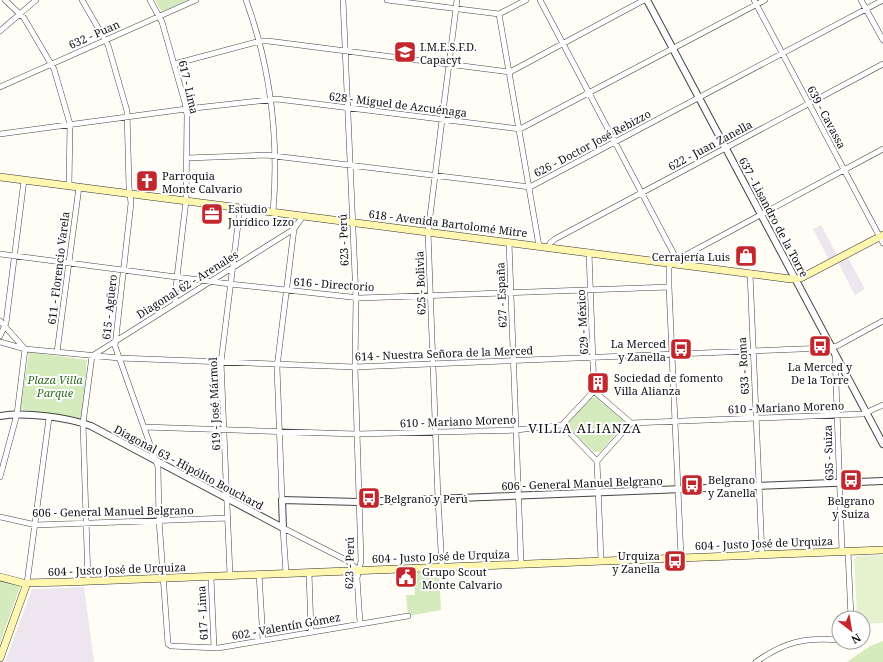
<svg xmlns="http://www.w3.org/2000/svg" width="883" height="662" viewBox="0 0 883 662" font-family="'Noto Serif',serif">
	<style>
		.industrial { fill: #eee6ef }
		.green { fill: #d5ebbd }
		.pitch { fill: #e6f2cf }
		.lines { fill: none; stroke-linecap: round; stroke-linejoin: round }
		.minor-casing { stroke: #444; stroke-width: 6 }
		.tertiary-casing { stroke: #444; stroke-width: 8 }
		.secondary-casing { stroke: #333; stroke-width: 8 }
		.minor { stroke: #fff; stroke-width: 5 }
		.tertiary { stroke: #fff; stroke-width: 6 }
		.secondary { stroke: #fff6b0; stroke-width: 7 }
		.labels { text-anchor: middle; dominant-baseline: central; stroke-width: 4; stroke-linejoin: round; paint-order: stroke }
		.street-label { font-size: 11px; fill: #111; stroke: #fff }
		.poi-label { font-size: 11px; fill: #111; stroke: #fff; text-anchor: start }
		.park-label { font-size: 11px; font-style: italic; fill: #2f6b1f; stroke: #fff }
		.quarter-label { font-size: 13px; letter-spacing: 1px; fill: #111; stroke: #fff }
	</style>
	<rect width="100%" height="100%" fill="#fffdf5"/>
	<path class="industrial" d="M821 225 837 255 829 260 813 229Z
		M847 256 865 289 855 295 837 261Z
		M84 587 94 662H5L32 589Z"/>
	<path class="green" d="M155 0H188L162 12Z
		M29 352 87 360 82 417 79 420 20 409Z
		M598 396 623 420V426L600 452H594L570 429 569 422 590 398Z
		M439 572 441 610 408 616 406 595H415L414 573Z
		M0 580 19 585 20 587 0 643Z
		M883 641V662H847L870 646Z"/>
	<path class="pitch" d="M883 555V623L863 624V618H857L854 559H856V556Z"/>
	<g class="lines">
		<g class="minor-casing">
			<path id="minor" d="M5 0 24 18 54 69 70 124 69 186
				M82 0 108 45 127 111 129 187 131 203 115 346 158 467 159 520 168 644 171 646 218 648 408 616
				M150 0 162 22 185 103 187 115 186 201 177 277 175 303
				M246 0C271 68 279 140 273 213
				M343 0 356 298 355 367 361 561 357 578 360 623
				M387 0 499 14 526 0
				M540 0 676 258
				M754 0 883 243
				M861 0 883 40
				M499 14 539 246
				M0 31 36 0
				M174 64 260 41H268L510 72 644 0
				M0 87 196 0
				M0 134 186 109 277 99 520 129 765 0
				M187 158 266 155 530 187 883 0
				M509 242 521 563
				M549 247 550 243 555 239 883 64
				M0 254 230 284 360 298 669 287
				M750 273 762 555
				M0 321 25 349 17 414 0 477
				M0 336 6 323 24 180
				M0 342 25 349 119 358 355 367 826 348 837 346 883 321
				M57 352 79 187
				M835 354 842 551
				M594 391 631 423
				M562 425 594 391 589 252
				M562 425 597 461
				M144 427 356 434 516 430 562 425
				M597 461 631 423 863 414 883 405
				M597 461 601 560
				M282 500 277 367 294 229 303 216
				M0 517 36 525 228 518
				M848 551 851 618
				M681 557 669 287V268L671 263 883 149
				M442 567 438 499 428 232 457 0
				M309 572 311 631
				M286 573 283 528 348 561 358 570
				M259 574 263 640
				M230 575 221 362 240 208
				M211 577 214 648
				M88 581 83 423 92 356 294 229
				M27 583 49 418
				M756 662C784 642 805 637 839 640"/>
		</g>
		<g class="tertiary-casing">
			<path id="tertiary" d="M647 0 883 444
				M0 416C25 412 67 417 91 426L283 528
				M283 528 282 500 358 502 883 481"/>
		</g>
		<g class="secondary-casing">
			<path id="secondary" d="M0 177 791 279 801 278 883 235
				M0 577 23 583 67 582 883 550
				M0 658 27 583"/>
		</g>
		<use href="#minor" class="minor"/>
		<use href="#tertiary" class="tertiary"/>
		<use href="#secondary" class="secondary"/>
	</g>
	<defs>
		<g id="school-square" transform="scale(1.15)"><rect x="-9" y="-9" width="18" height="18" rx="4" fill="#c4262e" stroke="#fff"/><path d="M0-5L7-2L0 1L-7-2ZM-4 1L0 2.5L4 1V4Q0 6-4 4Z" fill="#fff"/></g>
		<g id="church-square" transform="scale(1.15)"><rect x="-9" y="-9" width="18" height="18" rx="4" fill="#c4262e" stroke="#fff"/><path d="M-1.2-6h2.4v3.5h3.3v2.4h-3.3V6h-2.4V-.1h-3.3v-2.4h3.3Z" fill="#fff"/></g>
		<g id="office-square" transform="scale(1.15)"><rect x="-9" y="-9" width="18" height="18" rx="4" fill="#c4262e" stroke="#fff"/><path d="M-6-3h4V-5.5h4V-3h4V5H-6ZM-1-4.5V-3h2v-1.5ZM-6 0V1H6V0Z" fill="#fff"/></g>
		<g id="shop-square" transform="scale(1.15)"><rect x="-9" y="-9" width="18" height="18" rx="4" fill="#c4262e" stroke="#fff"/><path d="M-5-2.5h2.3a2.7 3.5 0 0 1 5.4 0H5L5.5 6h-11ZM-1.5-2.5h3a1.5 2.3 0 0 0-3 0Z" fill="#fff"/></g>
		<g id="bus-square" transform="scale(1.15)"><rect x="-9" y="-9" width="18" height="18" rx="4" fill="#c4262e" stroke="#fff"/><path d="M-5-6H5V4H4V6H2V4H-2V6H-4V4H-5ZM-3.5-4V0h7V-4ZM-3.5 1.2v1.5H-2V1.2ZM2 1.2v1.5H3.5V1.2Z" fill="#fff"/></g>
		<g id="building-square" transform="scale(1.15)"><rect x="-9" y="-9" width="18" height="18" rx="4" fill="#c4262e" stroke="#fff"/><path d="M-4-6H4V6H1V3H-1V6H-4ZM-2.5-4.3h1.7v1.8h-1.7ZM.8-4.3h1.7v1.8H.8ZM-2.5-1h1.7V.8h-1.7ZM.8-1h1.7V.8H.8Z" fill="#fff"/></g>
		<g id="civic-square" transform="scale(1.15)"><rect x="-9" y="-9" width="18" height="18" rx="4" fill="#c4262e" stroke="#fff"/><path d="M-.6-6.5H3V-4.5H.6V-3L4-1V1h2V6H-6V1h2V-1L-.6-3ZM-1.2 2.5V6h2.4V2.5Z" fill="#fff"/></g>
	</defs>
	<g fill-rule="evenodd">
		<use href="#school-square" x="405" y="52"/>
		<use href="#church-square" x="147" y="181"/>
		<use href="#office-square" x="212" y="214"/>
		<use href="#shop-square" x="746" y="256"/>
		<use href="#bus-square" x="820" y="346"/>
		<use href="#bus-square" x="681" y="349"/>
		<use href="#building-square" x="598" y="383"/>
		<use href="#bus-square" x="851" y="480"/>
		<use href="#bus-square" x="692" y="485"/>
		<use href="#bus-square" x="369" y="498"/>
		<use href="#bus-square" x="675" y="561"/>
		<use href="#civic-square" x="406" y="577"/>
	</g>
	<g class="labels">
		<g class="street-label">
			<text transform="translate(94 34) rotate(-24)">632 - Puan</text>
			<text transform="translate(189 87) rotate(77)">617 - Lima</text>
			<text transform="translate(398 104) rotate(7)">628 - Miguel de Azcuénaga</text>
			<text transform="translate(827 117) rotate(62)">639 - Cavassa</text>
			<text transform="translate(592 143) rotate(-28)">626 - Doctor José Rebizzo</text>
			<text transform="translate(710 145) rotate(-28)">622 - Juan Zanella</text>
			<text transform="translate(774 217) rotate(62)">637 - Lisandro de la Torre</text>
			<text transform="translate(448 223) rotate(7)">618 - Avenida Bartolomé Mitre</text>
			<text transform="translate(343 240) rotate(-92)">623 - Perú</text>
			<text transform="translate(58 268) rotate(-83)">611 - Florencio Varela</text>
			<text transform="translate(420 283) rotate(-92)">625 - Bolivia</text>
			<text transform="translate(187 284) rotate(-32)">Diagonal 62 - Arenales</text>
			<text transform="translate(334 284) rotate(4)">616 - Directorio</text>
			<text transform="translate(501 295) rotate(-92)">627 - España</text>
			<text transform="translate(109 307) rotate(-84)">615 - Agüero</text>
			<text transform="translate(582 322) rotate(-93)">629 - México</text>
			<text transform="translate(444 353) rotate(-2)">614 - Nuestra Señora de la Merced</text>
			<text transform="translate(743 366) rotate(-93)">633 - Roma</text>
			<text transform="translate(214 404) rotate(-92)">619 - José Mármol</text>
			<text transform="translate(786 407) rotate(-2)">610 - Mariano Moreno</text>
			<text transform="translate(458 421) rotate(-2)">610 - Mariano Moreno</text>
			<text transform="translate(828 453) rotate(-92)">635 - Suiza</text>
			<text transform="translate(189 467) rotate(28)">Diagonal 63 - Hipólito Bouchard</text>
			<text transform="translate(582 483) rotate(-2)">606 - General Manuel Belgrano</text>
			<text transform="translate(113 511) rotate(-1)">606 - General Manuel Belgrano</text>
			<text transform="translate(764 543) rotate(-2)">604 - Justo José de Urquiza</text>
			<text transform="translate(441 556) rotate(-2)">604 - Justo José de Urquiza</text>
			<text transform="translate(349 563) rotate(-89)">623 - Perú</text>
			<text transform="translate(117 569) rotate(-2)">604 - Justo José de Urquiza</text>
			<text transform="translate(202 613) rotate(-93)">617 - Lima</text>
			<text transform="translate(286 626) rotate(-10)">602 - Valentín Gómez</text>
		</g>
		<g class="poi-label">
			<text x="420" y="46">I.M.E.S.F.D.<tspan x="420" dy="13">Capacyt</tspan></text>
			<text x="162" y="175">Parroquia<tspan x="162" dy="13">Monte Calvario</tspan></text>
			<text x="228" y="208">Estudio<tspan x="228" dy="13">Jurídico Izzo</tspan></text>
			<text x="730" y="256" text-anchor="end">Cerrajería Luis</text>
			<text x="666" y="343" text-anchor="end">La Merced<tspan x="666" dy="13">y Zanella</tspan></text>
			<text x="820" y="366" text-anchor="middle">La Merced y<tspan x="820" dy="13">De la Torre</tspan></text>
			<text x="614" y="377">Sociedad de fomento<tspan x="614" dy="13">Villa Alianza</tspan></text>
			<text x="708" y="479">Belgrano<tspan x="708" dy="13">y Zanella</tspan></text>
			<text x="384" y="498">Belgrano y Perú</text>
			<text x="851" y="500" text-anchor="middle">Belgrano<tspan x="851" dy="13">y Suiza</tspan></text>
			<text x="660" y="555" text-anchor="end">Urquiza<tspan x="660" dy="13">y Zanella</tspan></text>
			<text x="422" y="571">Grupo Scout<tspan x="422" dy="13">Monte Calvario</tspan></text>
		</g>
		<g class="park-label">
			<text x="55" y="379">Plaza Villa<tspan x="55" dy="13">Parque</tspan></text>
		</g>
		<g class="quarter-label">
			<text x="585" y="428">VILLA ALIANZA</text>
		</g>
	</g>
	<g transform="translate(851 630) rotate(149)"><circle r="19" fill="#ffffff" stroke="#a0a0a0"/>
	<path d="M0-3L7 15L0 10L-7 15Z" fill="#c4262e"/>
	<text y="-6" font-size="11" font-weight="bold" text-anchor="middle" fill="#111111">N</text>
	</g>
</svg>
